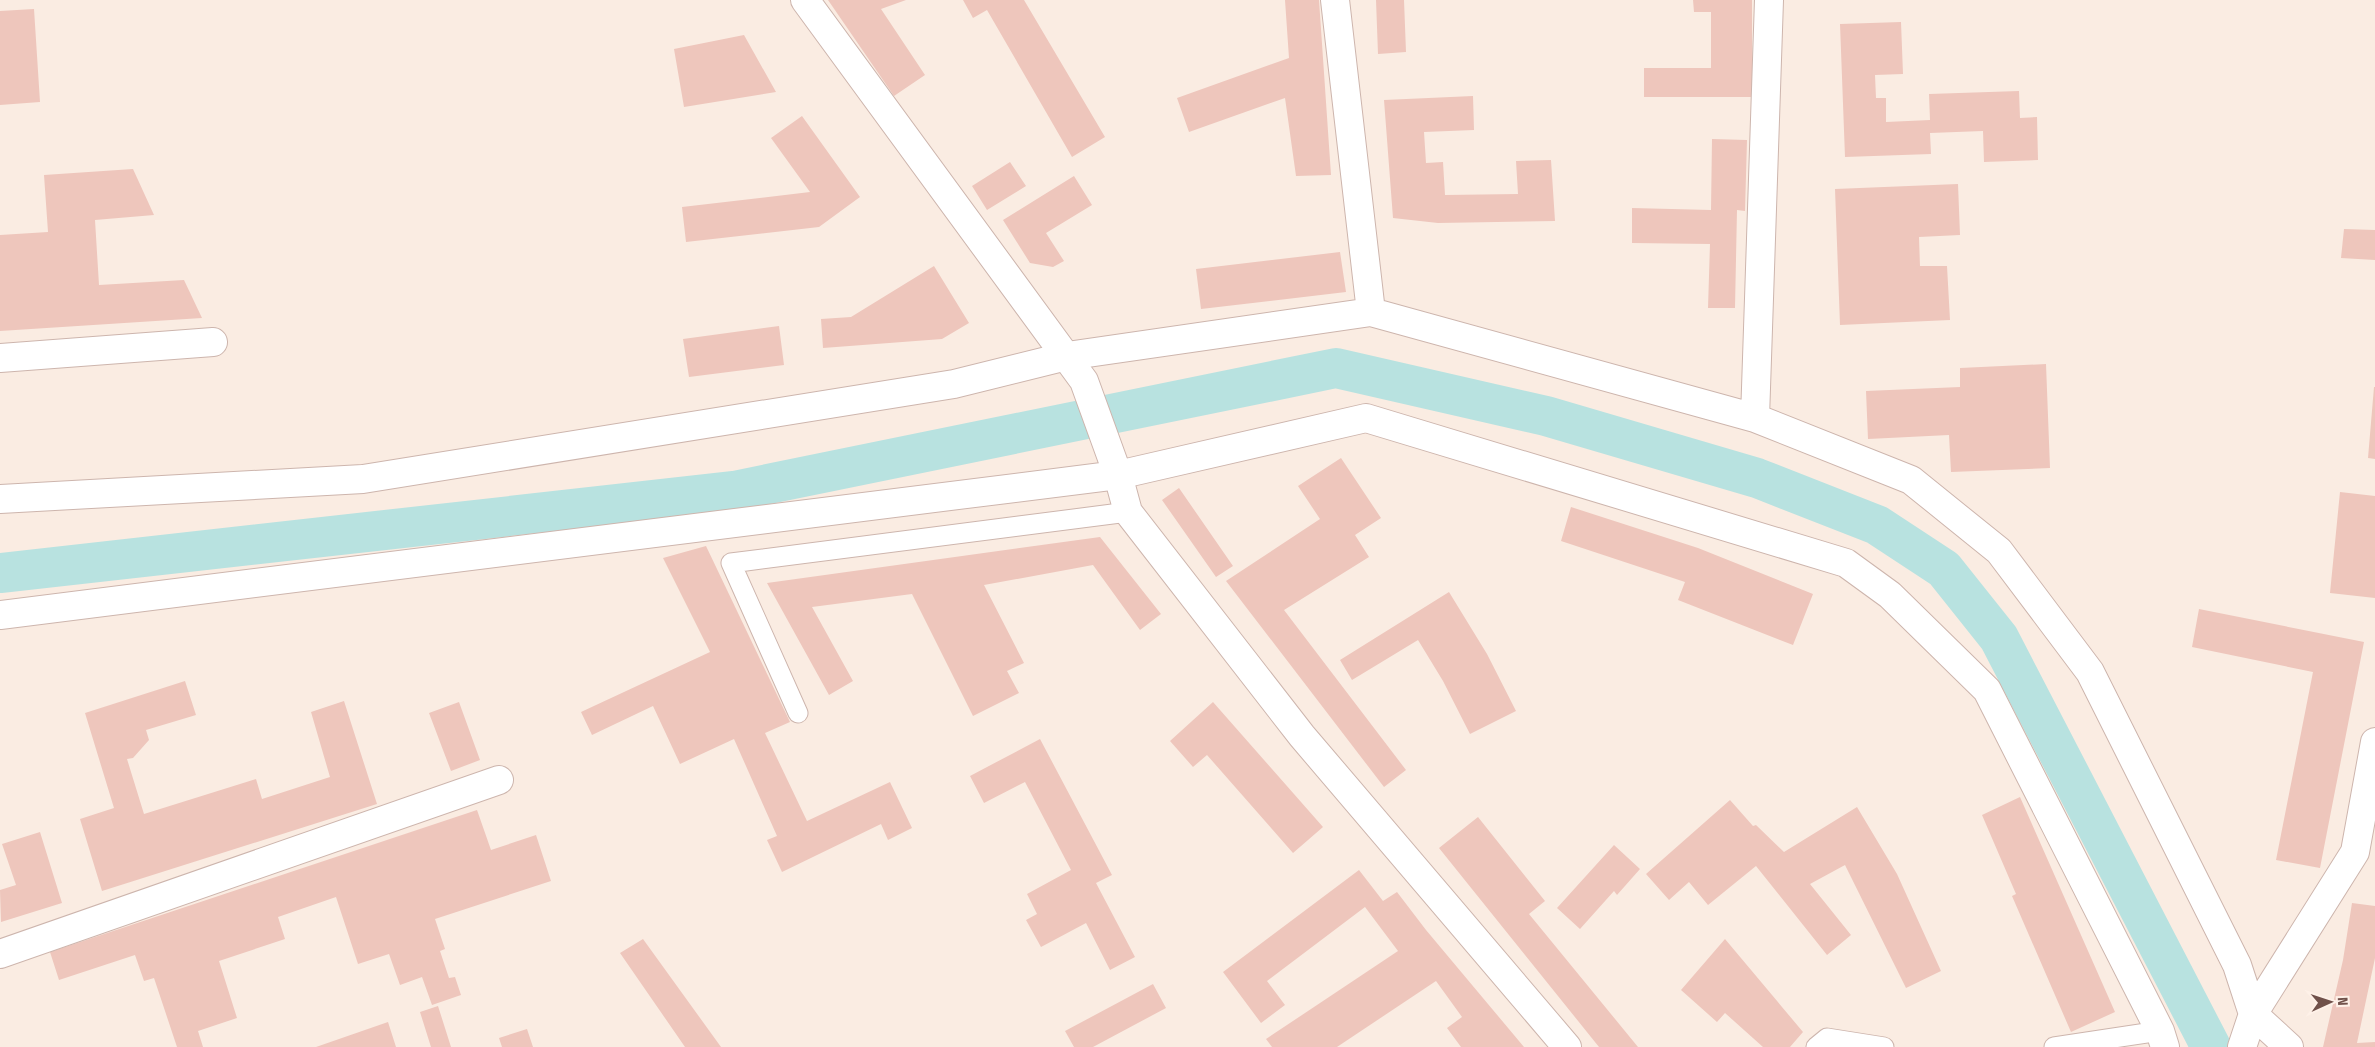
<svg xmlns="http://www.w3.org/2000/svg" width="2375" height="1047" viewBox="0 0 2375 1047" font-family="'Fira Sans Condensed',sans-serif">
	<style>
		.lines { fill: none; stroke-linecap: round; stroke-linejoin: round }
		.canal { stroke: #b8e2e0; stroke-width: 40 }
		.building { fill: #eec6bc }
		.service-casing { stroke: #cdb5ad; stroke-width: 21 }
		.minor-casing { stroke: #cdb5ad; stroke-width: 30 }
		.tertiary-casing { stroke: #cdb5ad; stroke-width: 30 }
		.service { stroke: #fff; stroke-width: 19 }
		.minor { stroke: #fff; stroke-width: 28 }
		.tertiary { stroke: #fff; stroke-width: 28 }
	</style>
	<rect width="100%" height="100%" fill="#faece2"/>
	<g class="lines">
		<path class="canal" d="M0 573 734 491 1336 368 1546 416 1757 478 1877 525 1944 569 1999 638 2211 1047"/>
	</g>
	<path class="building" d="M828 0H906L881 9 925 75 894 96Z
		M963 0H1024L1105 137 1072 157 987 10 973 18Z
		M1285 0H1319L1331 175 1296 176 1285 98 1189 132 1177 98 1289 58Z
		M1376 0H1404L1406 52 1378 54Z
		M1693 0H1752V97H1644V68H1711V12H1694Z
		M34 9 40 102 0 105V11Z
		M1901 22 1903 74 1875 75 1876 98H1886V122L1930 120 1929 94 2019 91 2020 118 2037 117 2038 160 1984 162 1983 131 1930 133 1931 154 1845 157 1840 24Z
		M744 35 776 92 684 107 674 49Z
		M1473 96 1474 130 1424 132 1426 163 1443 162 1445 195 1518 194 1516 161 1551 160 1555 221 1438 223 1393 218 1384 100Z
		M802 116 860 197 819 227 686 242 682 207 810 192 771 138Z
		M1712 139 1747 140 1745 211 1737 210 1735 308H1708L1710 244 1632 243V208L1711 210Z
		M1010 162 1026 186 987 210 972 186Z
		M133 169 154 215 95 220 99 285 184 280 202 318 0 331V235L48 232 44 175Z
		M1074 176 1092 205 1046 233 1064 261 1053 267 1030 263 1003 220Z
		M1958 184 1960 235 1919 237 1920 266H1947L1950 320 1840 325 1835 189Z
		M2344 229 2375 230V260L2341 258Z
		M1340 252 1346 292 1201 309 1196 269Z
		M934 266 969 323 942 339 823 348 821 319 851 317Z
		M779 326 784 365 689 377 683 339Z
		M2046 364 2050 468 1951 472 1949 435 1868 439 1866 391 1960 387V368Z
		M2374 387H2375V459L2368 458Z
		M1341 458 1381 518 1355 535 1369 557 1284 610 1406 770 1384 787 1226 581 1320 519 1298 486Z
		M1179 488 1233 566 1216 577 1162 500Z
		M2340 492 2375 496V598L2330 593Z
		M1571 507 1698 548 1813 594 1793 645 1678 600 1685 582 1561 541Z
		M1100 537 1161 614 1140 630 1093 565 984 585 1024 663 1007 671 1019 693 973 716 912 594 812 607 853 681 829 695 767 583Z
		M706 546 790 722 765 733 807 821 890 782 912 828 888 840 881 824 782 872 767 840 777 836 734 739 680 764 653 706 592 735 581 712 710 652 663 558Z
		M1449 592 1487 654 1516 711 1470 734 1443 681 1418 640 1352 680 1340 660Z
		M2199 609 2364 642 2320 868 2276 860 2313 672 2192 647Z
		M185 681 196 715 146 730 149 740 133 758 127 759 144 814 256 779 262 799 330 777 311 712 344 701 377 804 102 891 80 819 114 808 85 713Z
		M459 702 480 760 451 771 429 713Z
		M1213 702 1323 827 1293 853 1207 755 1193 767 1170 741Z
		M1040 739 1112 875 1096 883 1135 957 1110 970 1086 923 1041 947 1026 920 1037 914 1027 894 1071 870 1025 782 984 803 970 776Z
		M2020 797 2115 1012 2071 1032 2012 896 2016 894 1982 815Z
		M1730 800 1753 826 1756 825 1784 852 1857 807 1897 874 1941 971 1906 988 1845 865 1810 884 1851 935 1827 955 1756 866 1708 905 1689 882 1669 900 1646 874Z
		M477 810 491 850 536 835 551 881 435 919 445 949 440 951 449 978 455 977 461 995 432 1005 422 977 400 985 389 954 358 964 336 897 278 917 285 939 219 961 237 1018 198 1031 203 1047H177L154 978 144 981 135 955 59 980 50 952Z
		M1478 817 1545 901 1529 914 1638 1047H1599L1439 848Z
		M40 832 62 903 1 922 0 890 16 885 2 844Z
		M1614 845 1640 869 1617 895 1614 891 1580 929 1557 908Z
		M1359 870 1383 901 1397 892 1426 930 1524 1047H1461L1447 1028 1462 1017 1436 981 1337 1047H1272L1266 1039 1398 951 1365 907 1267 981 1285 1005 1261 1023 1223 972Z
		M2352 903 2375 906V958L2357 1043 2375 1042V1047H2323L2343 960Z
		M643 939 721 1047H685L620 953Z
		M1725 939 1803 1032 1790 1047H1763L1725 1013 1717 1022 1681 990Z
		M1153 984 1166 1008 1093 1047H1074L1065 1031Z
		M438 1006 451 1047H431L420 1012Z
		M388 1022 396 1047H316Z
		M527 1029 533 1047H502L499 1038Z"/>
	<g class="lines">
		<g class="service-casing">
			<path id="service" d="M798 713 731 563 1128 512
				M1816 1047 1827 1038 1884 1047
				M2054 1047 2160 1031"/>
		</g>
		<g class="minor-casing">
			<path id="minor" d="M1335 0 1371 312
				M0 358 213 342
				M1755 418 1769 0
				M0 499 363 479 954 384 1067 356 1371 312 1755 418 1911 480 1999 551 2090 672 2237 965 2253 1014 2289 1047
				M0 615 1118 475 1366 418 1846 563 1890 595 1987 690 2160 1031 2165 1047
				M0 954 499 780
				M2242 1047 2253 1014 2355 852 2375 742"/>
		</g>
		<g class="tertiary-casing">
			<path id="tertiary" d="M805 0 1084 381 1118 475 1128 512 1302 736 1567 1047"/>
		</g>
		<use href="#service" class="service"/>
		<use href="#minor" class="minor"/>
		<use href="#tertiary" class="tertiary"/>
	</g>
	<g transform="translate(2330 1002) rotate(87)" stroke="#fef1e8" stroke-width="4" paint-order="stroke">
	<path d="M0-4L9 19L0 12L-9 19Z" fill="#70514a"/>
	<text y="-8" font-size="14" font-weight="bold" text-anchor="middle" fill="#70514a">N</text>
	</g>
</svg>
